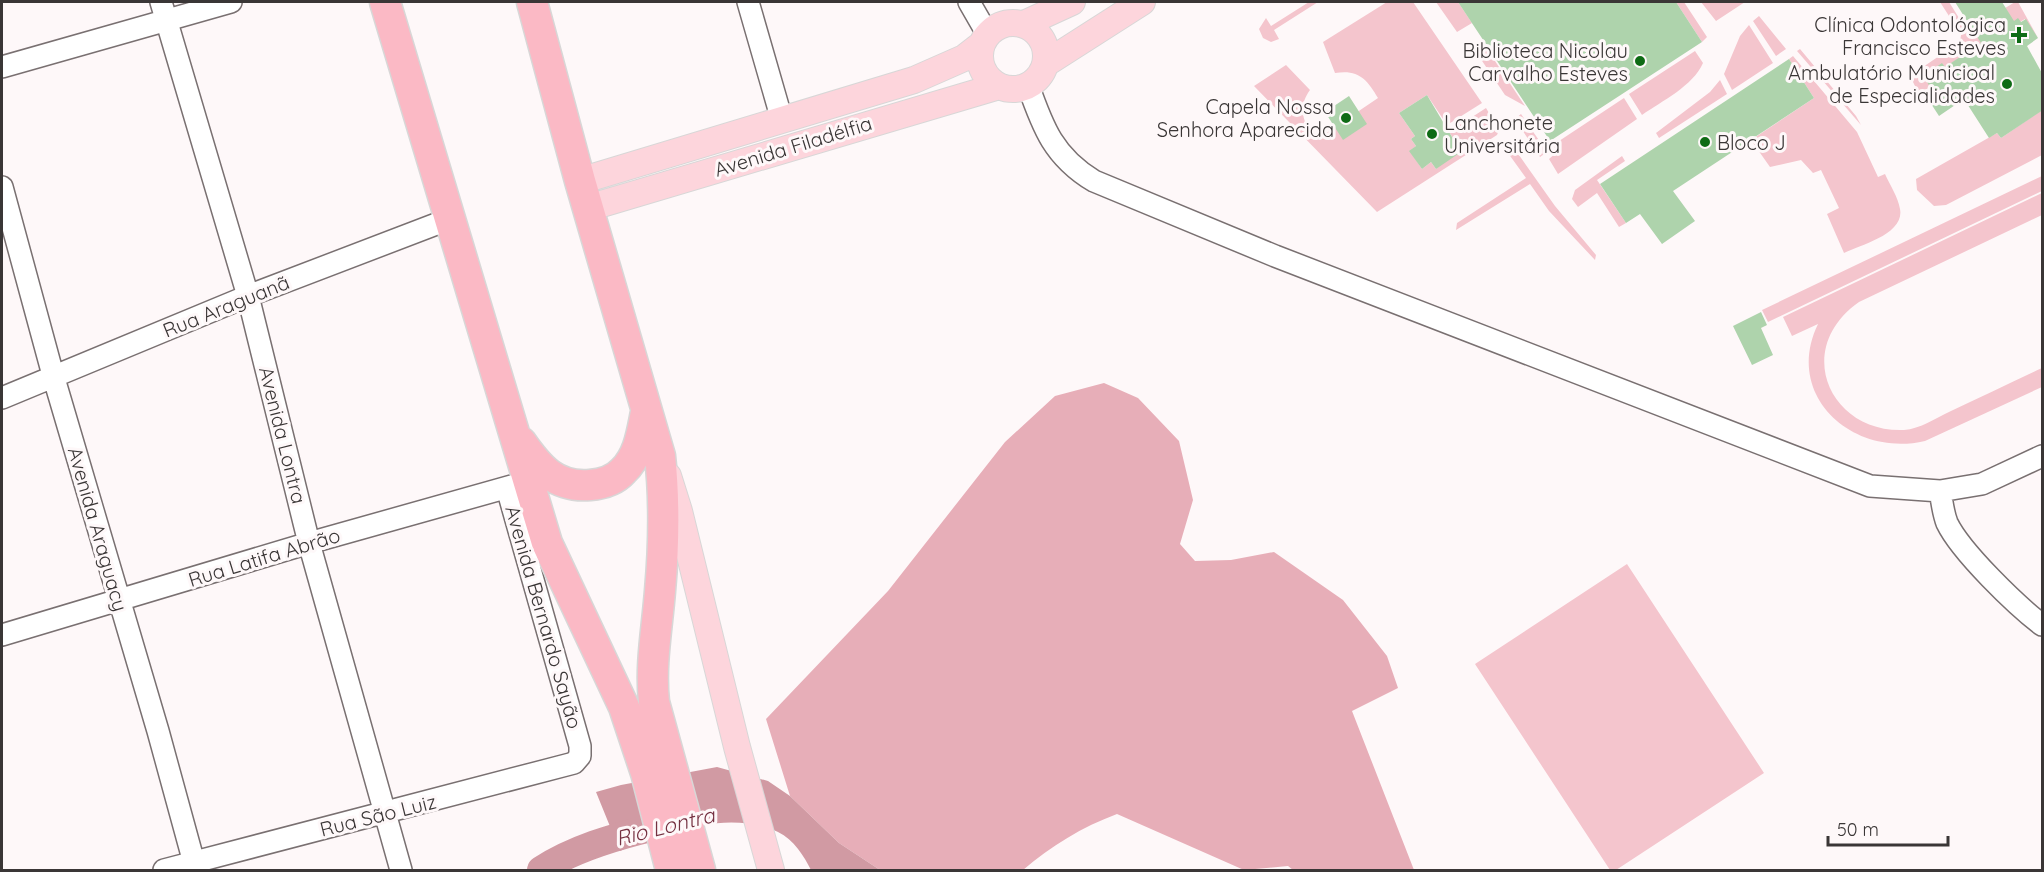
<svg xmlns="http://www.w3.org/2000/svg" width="2044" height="872" viewBox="0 0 2044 872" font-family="Quicksand,sans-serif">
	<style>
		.green { fill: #f4c5cd }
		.forest { fill: #e7aeb8 }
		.water { fill: #d19aa3 }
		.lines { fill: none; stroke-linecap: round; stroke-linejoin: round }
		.river { stroke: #d19aa3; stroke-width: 28 }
		.building { fill: #aed3ac }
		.minor-casing { stroke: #797071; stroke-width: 24 }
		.major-casing { stroke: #d8d7d7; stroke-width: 28 }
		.highway-casing { stroke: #d8d7d7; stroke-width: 33 }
		.minor { stroke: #fff; stroke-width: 21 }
		.major { stroke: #fdd5dc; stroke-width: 26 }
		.highway { stroke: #fbb9c5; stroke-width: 30 }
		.poi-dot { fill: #0e6b15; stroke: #fef8f9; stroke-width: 2 }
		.labels { text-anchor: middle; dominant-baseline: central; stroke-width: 6; stroke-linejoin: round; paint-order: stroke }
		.poi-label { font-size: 20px; fill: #3a3636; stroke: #fef8f9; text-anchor: end }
		.street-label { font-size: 20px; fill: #3a3636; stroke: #fef8f9 }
		.water-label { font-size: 21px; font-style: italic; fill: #753041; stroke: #fef8f9 }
	</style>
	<rect width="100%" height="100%" fill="#fef8f9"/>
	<path class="green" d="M1309 2H1318L1274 30 1279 39 1271 42 1263 38 1259 29 1266 18 1271 26Z
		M1387 2H1413L1482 103 1447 125 1427 95 1399 113 1415 136 1411 139 1416 146 1410 151 1422 169 1431 162 1436 169 1459 147 1449 132 1486 108 1499 130 1497 135 1377 212 1254 86 1286 65 1310 90C1297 108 1303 123 1316 140L1378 98C1367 79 1358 69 1335 73L1323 42Z
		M1436 2H1458L1472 23 1457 32Z
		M1676 2H1684L1707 37 1702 42Z
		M1701 2H1745L1716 21Z
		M1940 2H1949L1964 26 1958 30Z
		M2015 2H2018L2038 38 2025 19 1945 67 1942 64 1930 87 1919 94 1913 82 1917 71 1960 42 1961 35Z
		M1759 16 1786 49 1776 56 1753 21Z
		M1749 25 1773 63 1732 90 1724 74 1740 36Z
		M1483 43 1525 106 1505 95 1474 49Z
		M1800 49 1856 116 1861 125 1797 51Z
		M1695 51 1703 63C1693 86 1662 101 1642 115L1629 94Z
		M1793 56 1857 132 1878 177 1885 174C1890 185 1898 197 1900 209 1905 234 1861 245 1844 253L1827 214 1839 208 1821 170 1813 173 1801 160 1770 167 1751 140 1814 98 1789 59Z
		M1720 80 1727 94 1659 138 1656 133 1710 92Z
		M1624 98 1637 119 1558 174 1549 159 1557 152 1553 145Z
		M2042 110V155L1946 205 1934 206 1917 190 1916 179 1997 133 2001 138Z
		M1521 114 1547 152 1540 157 1515 119Z
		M1511 148H1514L1555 206 1596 255 1595 260 1549 211 1530 184 1456 230 1457 223 1526 178 1508 153Z
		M1622 156 1625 161 1597 180 1626 223 1619 227 1597 193 1578 207 1572 199 1575 190Z
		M2042 176V191L1768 322 1762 310Z
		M2042 193V215L1859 302C1792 349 1830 433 1904 430 1920 429 1936 418 1951 411 1981 397 2012 382 2042 368V387L1925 441C1853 458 1783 396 1818 324L1792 336 1783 317Z
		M1627 564 1764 773 1616 870H1610L1475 664Z"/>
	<path class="forest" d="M1104 383 1138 398 1179 441 1193 500 1180 544 1195 561 1231 560 1274 552 1343 600 1387 656 1398 688 1352 711 1414 870H1293L1288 866 1244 870 1117 814C1082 827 1051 846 1023 870H880L839 843 790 796 766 719 888 591 1005 442 1055 396Z"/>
	<path class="water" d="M717 767 768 781 790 796 839 843 880 870H811C804 856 794 840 778 832 731 810 665 831 620 851L596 792 621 785Z"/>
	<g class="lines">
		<path class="river" d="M541 870C573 849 614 837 651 828"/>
	</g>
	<path class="building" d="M1458 2H1676L1702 42 1550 141Z
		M1955 2H2002L2014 21 2018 18 2021 22 2026 19 2038 38 2027 46 2043 75V110L2001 138 1997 133 1989 138 1964 99 1939 116 1926 96 1933 91 1923 76 1942 63 1945 67 1981 43Z
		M1789 59 1814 98 1673 191 1695 221 1662 244 1640 214 1626 223 1600 184Z
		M1427 95 1461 152 1436 169 1431 162 1422 169 1409 151 1416 146 1411 139 1415 136 1399 113Z
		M1349 96 1367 124 1343 140 1325 112Z
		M1761 312 1767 325 1761 328 1773 355 1752 365 1733 326Z"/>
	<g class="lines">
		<g class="minor-casing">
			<path id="minor" d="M161 2 248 296 309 543 401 870
				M748 2 782 120
				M969 2 988 35
				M2 67 231 2
				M1028 85C1043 128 1054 157 1094 181L1275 256 1870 486 1940 491 1982 484 2042 456
				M2 187 53 375 158 731 196 870
				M2 398 248 296 452 218
				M1940 491C1942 501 1943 513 1947 523 1961 552 2016 605 2042 625
				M2 635 309 543 519 484
				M164 870 574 763 580 756V746L507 488"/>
		</g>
		<g class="major-casing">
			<path id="major" d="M980 56a33 33 0 1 1 66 0a33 33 0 1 1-66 0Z
				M1024 24 1072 2
				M1045 64 1142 2
				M580 181 914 80 964 58 982 44
				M588 208 999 86
				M668 476 679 511 737 747 771 870"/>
		</g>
		<g class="highway-casing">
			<path id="highway" d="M385 2 547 543 624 707 646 773 671 870
				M532 2 580 181 660 456C665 501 664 546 660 591 657 629 650 665 654 702L700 870
				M521 442C539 468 556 488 590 485 602 484 615 480 623 471 639 456 642 432 646 412"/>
		</g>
		<use href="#minor" class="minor"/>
		<use href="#major" class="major"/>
		<use href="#highway" class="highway"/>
	</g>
	<g class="poi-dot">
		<path d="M2016 26h6v6h6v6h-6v6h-6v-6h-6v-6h6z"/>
		<circle cx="1640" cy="61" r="6"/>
		<circle cx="2007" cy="84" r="6"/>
		<circle cx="1346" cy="118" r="6"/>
		<circle cx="1432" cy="134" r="6"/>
		<circle cx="1705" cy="142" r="6"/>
	</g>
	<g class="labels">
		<g class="poi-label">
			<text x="2006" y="24">Clínica Odontológica<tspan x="2006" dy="23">Francisco Esteves</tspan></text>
			<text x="1628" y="50">Biblioteca Nicolau<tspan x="1628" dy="23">Carvalho Esteves</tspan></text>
			<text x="1995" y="72">Ambulatório Municioal<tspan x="1995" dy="23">de Especialidades</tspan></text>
			<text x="1334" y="106">Capela Nossa<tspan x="1334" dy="23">Senhora Aparecida</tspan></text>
			<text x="1444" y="122" text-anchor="start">Lanchonete<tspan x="1444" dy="23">Universitária</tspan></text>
			<text x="1717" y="142" text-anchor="start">Bloco J</text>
		</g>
		<g class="street-label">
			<text transform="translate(793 146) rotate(-17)">Avenida Filadélfia</text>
			<text transform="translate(226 306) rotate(-22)">Rua Araguanã</text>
			<text transform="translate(283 435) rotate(76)">Avenida Lontra</text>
			<text transform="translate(98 529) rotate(74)">Avenida Araguacy</text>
			<text transform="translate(264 557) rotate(-17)">Rua Latifa Abrão</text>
			<text transform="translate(544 617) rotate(74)">Avenida Bernardo Sayão</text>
			<text transform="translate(378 815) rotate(-14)">Rua São Luiz</text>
		</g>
		<g class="water-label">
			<text transform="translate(665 826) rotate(-14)">Rio Lontra</text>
		</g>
	</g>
	<rect width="2044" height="872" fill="none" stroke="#3a3636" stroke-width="6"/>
	<path d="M1828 836v9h120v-9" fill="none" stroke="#3a3636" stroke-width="3"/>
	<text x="1837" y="836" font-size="18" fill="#3a3636" stroke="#fef8f9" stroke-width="4.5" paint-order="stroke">50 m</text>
</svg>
